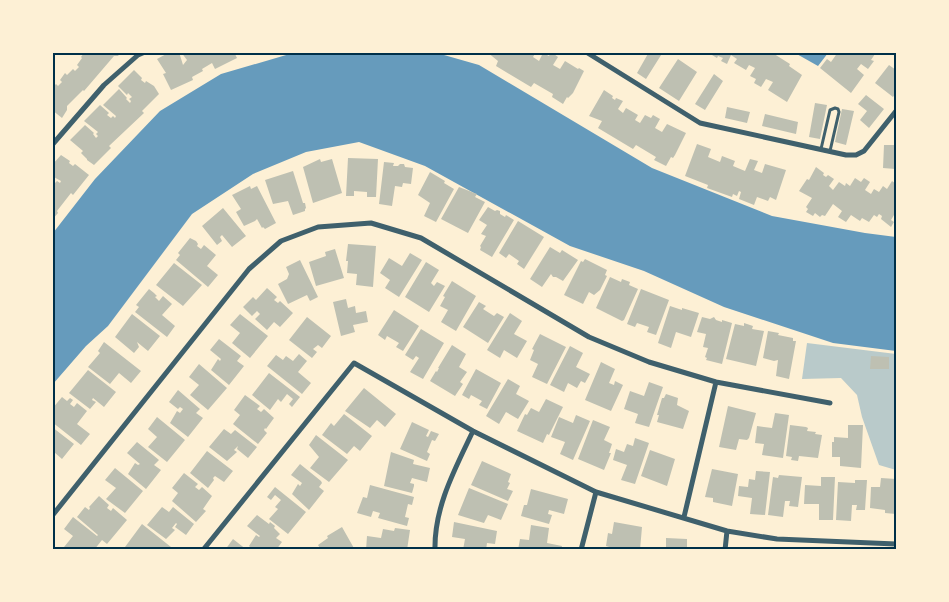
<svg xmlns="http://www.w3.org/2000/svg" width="949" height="602" viewBox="0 0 949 602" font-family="Overpass,sans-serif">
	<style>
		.green { fill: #b9caca }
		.water { fill: #669bbc }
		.building { fill: #bec0b2 }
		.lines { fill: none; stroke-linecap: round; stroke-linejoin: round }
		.service { stroke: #3f606c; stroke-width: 3 }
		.minor { stroke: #3f606c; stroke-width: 5 }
		.neatline { fill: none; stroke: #003049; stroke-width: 2 }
	</style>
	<rect width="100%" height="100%" fill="#fdf0d5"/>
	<path class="green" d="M807 343 896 354V470L879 465 862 417 857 395 841 378 802 379Z"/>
	<path class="water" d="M293 53H437L479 65 652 168 772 216 865 233 896 237V351L833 343 724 307 644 271 570 246 425 166 359 142 306 152 253 174 192 214 108 326 86 346 53 384V233L95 179 160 111 221 74Z
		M795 53 828 52V53L818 66Z"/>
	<path class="building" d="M89 52H121L118 56H114L84 91 83 90 67 106V110L62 118 52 110V88L56 84 58 86 62 82 60 80 65 73 67 75 73 69 75 71 79 67 77 65 82 58 81 57 84 53 86 55Z
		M170 52H179L183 65 187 60 181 52H234L237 58 215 69 212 63 202 69 203 71 192 77 193 80 171 90 163 74 166 73 157 59Z
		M487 52H536L533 57 539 61 543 53 549 56 551 52 558 57 553 65 560 69 565 61 578 69 579 68 584 71 573 93 568 98 567 97 563 104 552 97 553 94 534 83 531 87 496 66 498 61Z
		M649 52H663L646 79 637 73Z
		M707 52H771L790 64 789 66 802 75 787 102 768 90 773 82 766 79 761 87 754 83 756 79 750 76 755 68 749 65 746 70 734 63 737 59 731 55 727 64 721 61 723 58 718 56 717 58Z
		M838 52H872L875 54 871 60 874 61 868 69 861 64 857 69 864 75 851 93 820 68 827 59 831 62Z
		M678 59 697 72 679 101 659 88Z
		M889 65 896 70V93L893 97 875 83Z
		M134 70 142 78 141 80 145 83 146 81 154 86 159 94 142 111 144 113 109 146 111 148 94 165 87 160V159L81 153 83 151 70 140 85 125 94 133 93 134 96 138 98 136 96 134 98 132 84 121 100 105 109 113 107 115 111 118 113 116 115 118 116 116 103 105 119 89 127 98 126 99 130 103 131 101 129 99 132 97 128 93 127 95 118 86Z
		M714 74 723 81 705 110 695 104Z
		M604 90 613 96 612 98 615 100 616 98 623 101 618 109 623 113 626 108 638 115 635 120 640 123 645 115 651 118 653 115 660 119 655 128 662 132 667 124 686 133 675 155 673 158 671 157 666 166 654 160 656 157 636 145 633 149 598 128 602 121 589 116Z
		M866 95 884 109 869 128 860 120 867 111 858 104Z
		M815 103 827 105 820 139 809 137Z
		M727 107 750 112 747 123 725 118Z
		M842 109 854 111 846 145 835 142Z
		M765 114 798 122 796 134 762 126Z
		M697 144 711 149 708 157 720 162 722 156 735 161 733 166 745 171 750 159 758 161 754 170 762 173 765 164 786 170 776 200 770 197 768 201 757 197 754 205 739 199 741 192 739 191 737 196 733 194 732 197 707 188 708 185 685 176Z
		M884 145H896L895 169 883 168Z
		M61 155 70 161 69 163 73 166 75 164 89 175 73 195 71 193 57 211 58 213 52 220V181L55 183 57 181 60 183 61 181 52 176V165Z
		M348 158 378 159 376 197H367V192L354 191V196H346Z
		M320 159 321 162 332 159 342 193 313 203 303 167Z
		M384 162 394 163 393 166H398L400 164H404L405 167 413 168 411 184 403 183 402 187 395 186 392 206 379 204Z
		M816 167 824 173 823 175 826 177 828 175 834 179 829 186 833 190 839 182 845 186 846 183 850 186 855 178 861 182 864 178 870 182 865 190 871 194 874 189 879 192 883 186 887 189 892 181 896 184V216L894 215 891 220 894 222 891 227 881 219 882 216 879 214 877 217 874 215 869 222 862 218 860 221 851 215 846 222 838 217 842 211 833 204 825 216 822 215 820 217 815 213 813 216 806 212 808 209 806 207 812 198 799 191 807 179 809 180Z
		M293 171 303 203H305L306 208 305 209V211L293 215 288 201 273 204 265 180Z
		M430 172 445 181 444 183 454 189 436 222 424 216 430 203 418 195Z
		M250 186 251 189 257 186 276 223 265 229 263 227 262 228 257 219 255 221 244 226 236 212 241 209 232 195Z
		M459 187 477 194 475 197 485 202 468 233 441 219Z
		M488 207 495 211 497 210 500 211V214L505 217 506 215 514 220 492 257 480 250 481 247 480 246 486 236 481 234 487 225 479 220Z
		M223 208 246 236 232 247 222 235 220 237 222 241 217 245 202 226Z
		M518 221 544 237 524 269 517 264 519 261 509 254 506 258 499 253Z
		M190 238 196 241 198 244 197 246 201 249 204 245 216 255 207 266 218 275 208 287 176 260 180 255 178 253Z
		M348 244 376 246 373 287 356 285 357 274 347 273 348 261H346Z
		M550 247 560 253 562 250 578 260 563 281 556 277H553L551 274 542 287 530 279Z
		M335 249 344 278 316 286 309 262 326 256 325 252Z
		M410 253 422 260 399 297 385 288 390 280 380 273 389 258 402 266Z
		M585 259 607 270 605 275 607 276 600 290 594 295 589 292 583 304 564 295 581 261 583 262Z
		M300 260 318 297 310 301 307 295 288 304 278 284 287 279 289 274 286 267Z
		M426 262 439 270 431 283 434 286 437 282 445 286 429 312 405 297Z
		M174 263 202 285 183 306 156 285Z
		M610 277 621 282 622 279 630 282 629 285 638 289 624 320 622 321 596 308Z
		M452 281 476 296 456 331 441 322 448 310 440 306 445 297 443 296Z
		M267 288 277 297 274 300 278 303 280 301 293 313 280 327 274 322 267 330 255 319 260 314 257 311 252 316 243 307 253 297 256 300Z
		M149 289 154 293 157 296 155 297 159 301 163 296 172 304 162 315 175 326 167 337 135 312 139 307 136 305Z
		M641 289 669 300 656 335 647 332 649 327 637 323 635 327 627 324Z
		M346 299 348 308 355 306 356 313 366 311 368 322 353 325 355 332 341 336 333 302Z
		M479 302 486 306 483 309 494 316 497 313 504 317 488 343 463 327Z
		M670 306 682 310V308L699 313 691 337 676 332 671 348 658 343Z
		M394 310 419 326 403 351 396 347 399 343 387 336 385 340 378 335Z
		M510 313 522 321 514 334 527 341 517 358 504 350 500 358 487 350Z
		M132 314 160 336 148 351 137 342 139 347 134 353 115 337Z
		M240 314 268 336 250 358 232 343 240 333 230 325Z
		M307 317 331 336 322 348 318 345 313 349 317 352 312 358 289 340Z
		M702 317 710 319 714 317 716 320 722 322V320L732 323 722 364 706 360 707 358 705 357 708 348 703 347 706 334 697 332Z
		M744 323 753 326 752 329 764 331 756 366 726 359 735 324 744 326Z
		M421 329 444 343 423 379 410 372 419 358 416 356 413 360 405 355Z
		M768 331 779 333 778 335 793 338V341H796L789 379 776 376 778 360 774 361 763 358Z
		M540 334 566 347 547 384 532 377 538 364 530 360 534 350 532 349Z
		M219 339 241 356 237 361 244 366 229 385 211 370 218 359 220 361 221 359 210 350Z
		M104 342 141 371 131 383 119 373 110 384 88 367 100 353 98 351Z
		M452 345 466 354 459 367 467 372 460 382 463 384 455 396 430 381 436 371 437 372 439 368H438Z
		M570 346 583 353 576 367 590 374 585 383 581 381 577 388 568 383 564 392 550 385Z
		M299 354 307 361 298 372 311 383 302 394 267 366 276 355 283 360 286 356 293 361Z
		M871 356 889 357V369H870Z
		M601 362 615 369 609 383 614 385 615 381 623 385 611 411 585 400Z
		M199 364 227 388 208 410 190 395 199 385 189 377Z
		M476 369 501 383 487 409 479 405 482 401 471 395 469 399 462 395Z
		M88 370 116 392 104 407 93 398 92 400 96 402 90 409 69 393Z
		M269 373 300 397 292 407 289 404 293 399 287 394 281 402 278 399 270 410 252 395Z
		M508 379 520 386 516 394 529 401 518 419 506 412 499 424 486 416Z
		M649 382 663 387 649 427 635 423 638 414 624 409 630 391 644 396Z
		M364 388 396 414 385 427 377 420 370 428 345 411Z
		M178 390 200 409 196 413 203 418 188 437 170 423 177 411 180 413 183 409 180 407 178 409 169 402Z
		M666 394 678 398 677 405 689 411 683 429 657 422 659 415H657L662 398H664Z
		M245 395 260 406 257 409 261 412 264 409 274 418 266 429 265 428 264 430 267 433 258 444 233 424 240 415 234 410Z
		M62 397 67 401 70 398 73 400 70 404 74 407 77 403 87 411 77 424 90 434 81 445 52 422V409Z
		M546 399 563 407 549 435 547 434 543 443 517 431 525 414 527 415 531 408 539 412Z
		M728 406 756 413 749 438 747 440 739 439 736 450 719 447Z
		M775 413 789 415 783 458 762 455 764 444 755 443 757 426 772 428Z
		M344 414 372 436 360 451 354 446 347 454 322 435 331 423 334 426Z
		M576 415 590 421 573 460 560 454 565 442 551 437 559 417 573 423Z
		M157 417 185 440 167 462 148 447 157 437 148 429Z
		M593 420 610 427 604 440 612 444 609 453H611L604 470 578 459Z
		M412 422 429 430 426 436 428 437 431 431 439 434 435 441 432 440 427 452 430 454 427 461 400 449Z
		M790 425 806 427 808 428 807 431 816 432 815 434 822 435 818 458 799 456 798 461 791 460 792 457 786 456Z
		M848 425H863L861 468 840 466V457H832V442H834V437L848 438Z
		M52 427 74 444 62 459 54 452 52 454Z
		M224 429 231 434 235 430 257 447 248 458 237 449 238 446 234 450 237 452 227 461 209 447Z
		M316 435 348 460 329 482 310 468 319 457 309 445Z
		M635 438 649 443 635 484 621 480 627 465 613 460 616 449 624 452 627 444 633 446Z
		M137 442 159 460 154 465 161 470 146 489 128 474 135 463 138 465 140 464 127 453Z
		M650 450 675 459 667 486 641 476Z
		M207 451 233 471 224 482 215 476 213 478 214 480 208 488 190 473Z
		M391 452 414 460 413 464 430 468 427 482 412 478 410 483 414 484V486L412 493 384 486Z
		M482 461 511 474 508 482 510 483 507 489 513 491 508 501 471 485Z
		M300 464 321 481 322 483 319 487 324 491 309 510 292 494 298 484 300 486 302 483 291 475Z
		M115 468 143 491 125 513 106 499 116 488 105 480Z
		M712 469 738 474 732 506 713 502V498L705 497Z
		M756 471 770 472 765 515 750 514 752 498 738 496 739 486 748 487 749 479 755 480Z
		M184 473 198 484 195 487 199 490 202 487 212 496 203 509 206 511 196 522 172 501 178 493 172 488Z
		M779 475 802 477 798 507 789 506 790 501H785L783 517 768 515 773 477 778 478Z
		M821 477H835L833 520H819V504H804L805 485 821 486Z
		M881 478 896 479V514L885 513V510L870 508 871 487H880Z
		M855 480H867L865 510H856L857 505H852L851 521 836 520 838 482 855 483Z
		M370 485 414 497 412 505 408 504 405 517 409 518 407 526 378 518 380 513 373 511 371 517 357 513 363 497 367 498Z
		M275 487 306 512 288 534 269 519 278 509 275 507 281 500 275 495 271 500 267 497Z
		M469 488 508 504 501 520 488 515 484 523 458 515Z
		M531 489 568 499 564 514 549 510 548 514 552 515 549 524 521 516 524 505H527Z
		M99 496 109 505 107 508 111 511 113 508 127 520 107 544 102 540 94 550H66L64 547 73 536 64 529 73 517 97 536 98 535 77 517 85 507 89 510 90 508 89 507Z
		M162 507 169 512 173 507 194 524 186 535 175 527 177 524 176 523 172 528 175 530 166 539 147 525Z
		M257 515 269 524 270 522 275 526 274 528 280 534 276 538 282 542 276 550H253L249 546 256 535 259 537 260 536 247 526Z
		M454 522 497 531 495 544 487 543 486 550H463L465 539 452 537Z
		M614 522 642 527 640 550H619L606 546 608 533 612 534Z
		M142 524 171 547 169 550H128L125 547Z
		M531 525 549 528 547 543 562 546 561 550H518L520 539 529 540Z
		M342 527 355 550H321L318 545 328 538 327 536Z
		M395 528 410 530 407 550H366L367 536 381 538 383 529 394 531Z
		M666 538 687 539V550H666Z
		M233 539 247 550H225Z"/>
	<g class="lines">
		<path class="service" d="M821 149 830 110 835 108 838 109 839 112 830 151"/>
		<path class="minor" d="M586 52 700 123 846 155H856L864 151 896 111
			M52 145 104 85 138 55 145 52
			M52 516 249 269 281 241 318 227 371 223 421 238 589 337 649 362 716 382 830 403
			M684 517 716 382
			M203 550 354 363 473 431 596 492 727 531 777 539 896 544
			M435 550C434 507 455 469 473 431
			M581 550 596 492
			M725 550 727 531"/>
	</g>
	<rect width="949" height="602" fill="none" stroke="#fdf0d5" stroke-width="108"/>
	<rect x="54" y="54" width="841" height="494" class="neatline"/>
</svg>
